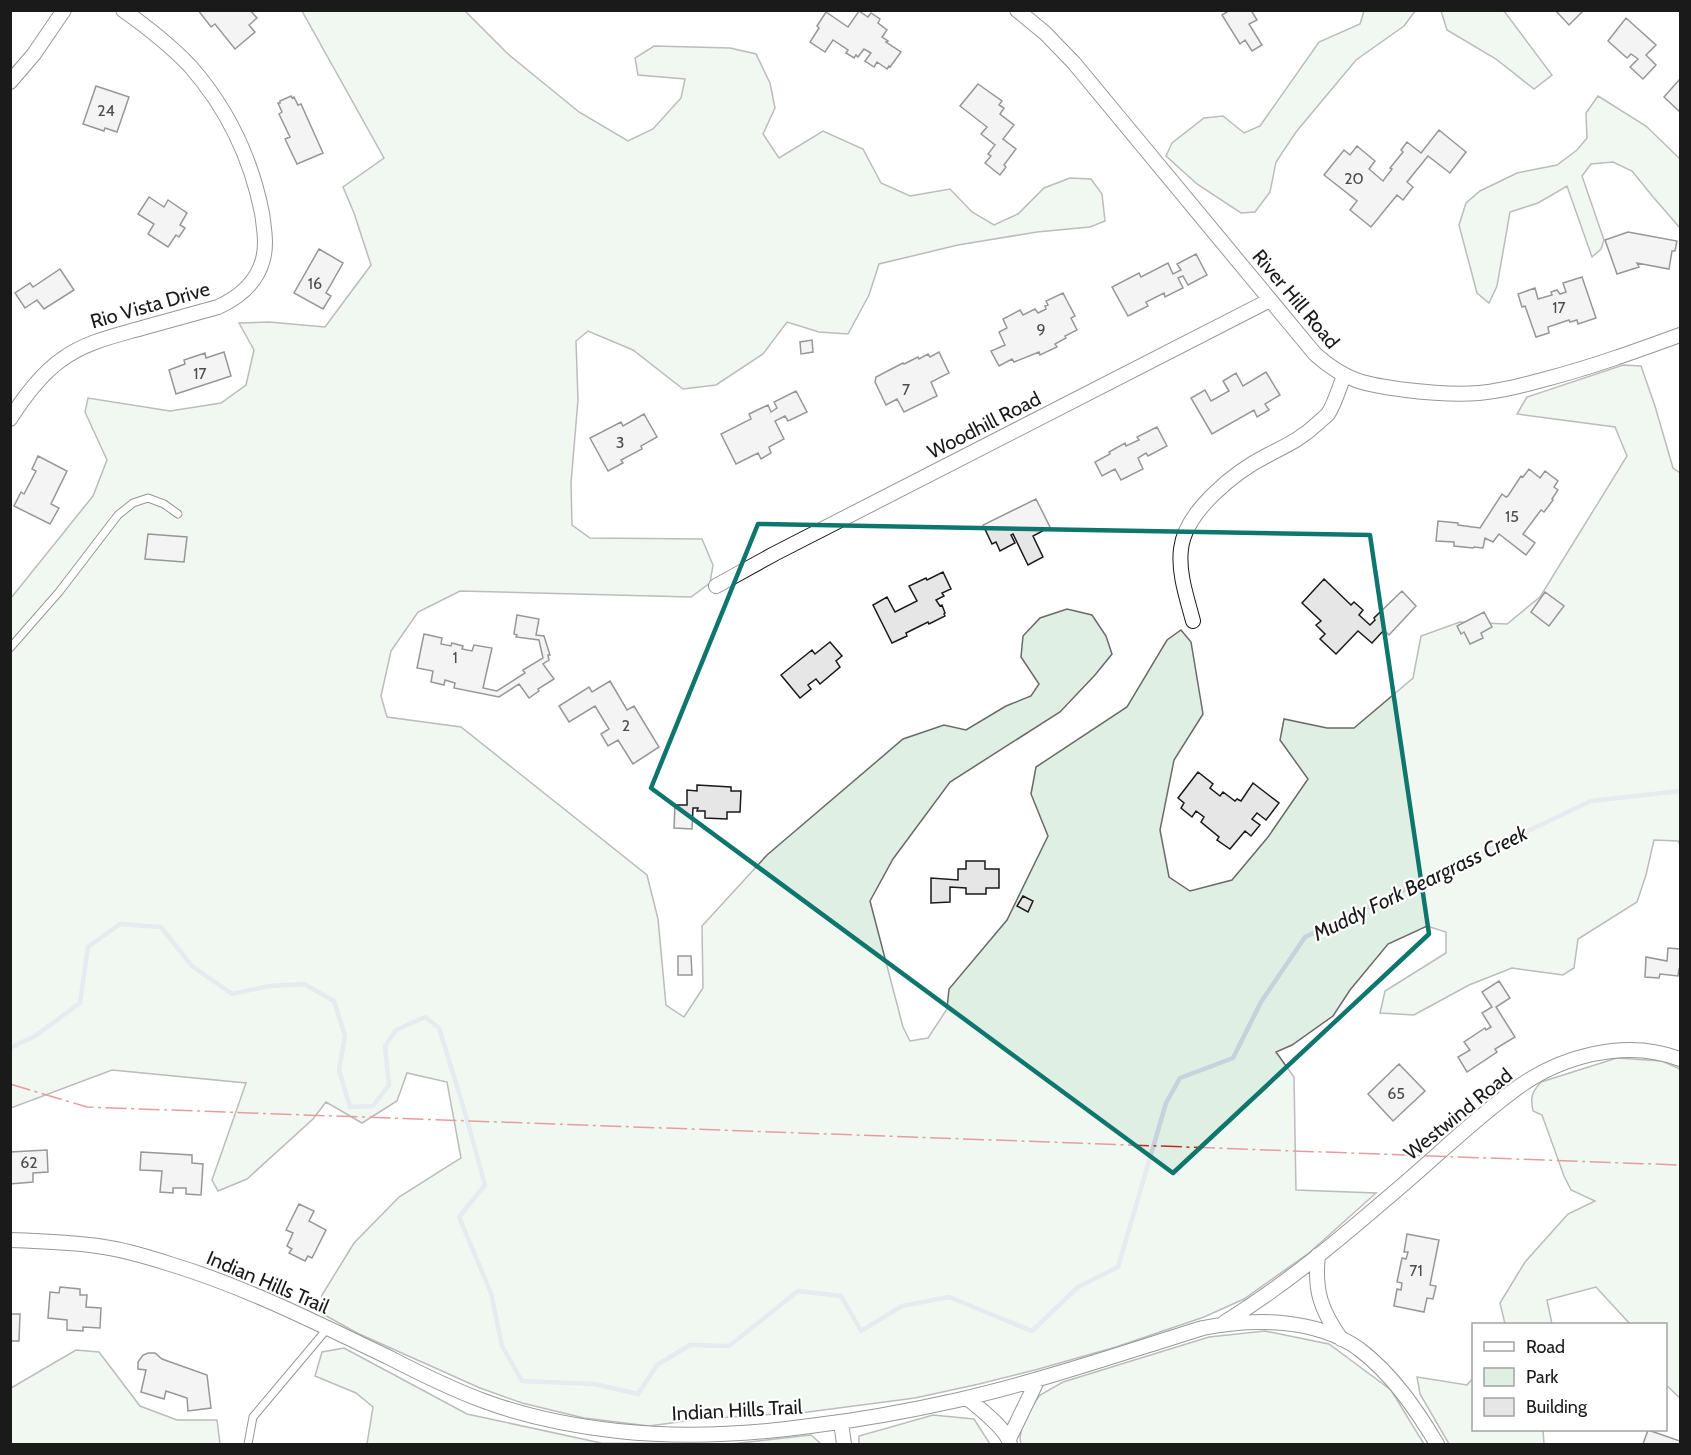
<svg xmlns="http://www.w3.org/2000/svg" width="1691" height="1455" viewBox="0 0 1691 1455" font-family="Cabin,sans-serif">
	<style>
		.green { fill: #e0efe3; stroke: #6a6a6a; stroke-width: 1.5 }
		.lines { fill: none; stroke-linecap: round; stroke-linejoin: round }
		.stream { stroke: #c6d2dc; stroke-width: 4.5 }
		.building { fill: #e6e6e6; stroke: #1a1a1a; stroke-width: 1.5 }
		.lane-casing { stroke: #1a1a1a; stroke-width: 9 }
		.street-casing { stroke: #1a1a1a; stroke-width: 16 }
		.lane { stroke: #fff; stroke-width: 7 }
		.street { stroke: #fff; stroke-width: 14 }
		.power { stroke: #c62828; stroke-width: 1.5; stroke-dasharray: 21 4.5 3 4.5; stroke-linecap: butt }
		.marked { fill: none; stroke: #0f766e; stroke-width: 4.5; stroke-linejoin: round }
		.labels { text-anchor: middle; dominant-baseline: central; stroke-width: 4.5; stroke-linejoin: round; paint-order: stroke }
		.number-label { font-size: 16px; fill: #4d4d4d }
		.street-label { font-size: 20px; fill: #1a1a1a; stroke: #fff }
		.water-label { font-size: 21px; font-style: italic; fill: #1a1a1a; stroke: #fff }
	</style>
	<rect width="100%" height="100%" fill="#fff"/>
	<path class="green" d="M302 11H465L508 54 579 112 628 141 653 129 681 98 685 79 638 75 635 58 654 46 730 48 756 54 770 83 775 108 763 134 779 158 823 131 863 149 881 183 910 196 950 189 972 212 994 225 1018 214 1044 188 1070 178 1091 179 1102 194 1105 221 1090 227 1037 232 958 245 879 264 869 295 848 334 819 332 787 322 763 354 716 385 683 389 633 350 588 331 576 341 578 400 571 483 572 525 590 538 702 539 713 565 710 583 691 597 460 591 418 612 391 651 381 696 387 717 461 727 647 875 658 919 666 1005 684 1017 703 988 702 926 767 855 903 739 944 725 966 730 1006 706 1031 696 1039 684 1021 657 1023 636 1040 618 1067 609 1092 615 1106 636 1112 654 1095 675 1060 712 950 782 893 859 870 901 903 1027 910 1041 928 1038 947 1009 949 989 1007 920 1048 836 1031 794 1036 767 1127 707 1167 640 1181 630 1191 642 1203 714 1174 760 1160 830 1169 877 1190 891 1232 880 1268 837 1308 779 1280 740 1284 719 1327 728H1354L1413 678 1421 636 1460 622 1507 624 1540 597 1627 456 1615 427 1517 414 1527 397 1623 365 1641 366 1655 406 1673 468 1680 473V845L1678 841 1654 840 1646 875 1637 902 1578 939 1574 968 1563 975 1512 968 1469 985 1414 1015 1380 1013 1385 991 1446 953V932L1427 926 1388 944 1350 990 1333 1016 1292 1045 1276 1052 1294 1077 1296 1190 1376 1193 1309 1253 1244 1299 1204 1317 1116 1347 1035 1370 979 1384 915 1398 808 1412 702 1419 649 1426 584 1418 522 1403 480 1388 357 1333 321 1313 322 1295 354 1243 399 1197 461 1158 447 1082 407 1073 397 1101 362 1123 326 1102 313 1119 247 1179 218 1191 212 1180 246 1083 112 1070 11 1108V598L93 496 107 460 85 412 88 398 170 411 221 403 246 385 254 350 239 323 269 322 325 327 371 265 354 213 343 187 384 158Z
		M1364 11H1415L1404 26 1356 60 1296 132 1276 162 1270 192 1255 212 1241 213 1197 184 1166 156 1172 143 1204 118 1223 116 1244 133 1260 126 1319 42 1360 24Z
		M1441 11H1504L1552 75 1534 89 1496 59 1447 30Z
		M1598 96 1646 126 1680 159V228L1654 198 1632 171 1613 162 1591 164 1582 176 1604 240 1601 249 1592 257 1567 186 1538 203 1510 212 1497 286 1489 303 1477 293 1459 225 1466 203 1480 191 1517 173 1557 165 1577 150 1587 138 1586 113Z
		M1617 1058 1662 1061 1680 1069V1398L1666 1385V1324H1630L1596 1287 1547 1300 1552 1324H1505L1500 1303 1525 1262 1568 1214 1595 1201 1571 1190 1564 1176 1542 1115 1533 1111C1530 1097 1532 1092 1541 1082Z
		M1265 1331 1329 1344 1391 1390 1424 1444H1021L1020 1438 1023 1419 1040 1395 1063 1382 1209 1337Z
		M344 1348 467 1414 601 1443 731 1444 811 1435 821 1444H367L373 1407 356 1393 315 1376 322 1352Z
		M76 1350 99 1352 140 1406 177 1420H217L220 1444H11V1388Z
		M1417 1377 1467 1385 1473 1378 1474 1430H1543L1544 1444H1449L1420 1394Z
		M933 1415 974 1419 990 1444H859V1436Z"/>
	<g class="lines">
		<path class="stream" d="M10 1048 35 1036 80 1003 88 947 120 924 161 927 192 966 232 994 269 986 304 984 334 1001 345 1036 339 1070 350 1107 373 1106 389 1085 385 1046 396 1030 425 1017 439 1028 464 1109 485 1185 459 1217 491 1293 502 1346 522 1381 594 1384 638 1394 657 1365 690 1345 729 1346 798 1291 841 1296 861 1331 902 1306 949 1297 1032 1331 1078 1287 1118 1267 1166 1103 1180 1078 1233 1058 1261 1002 1305 937 1591 801 1680 791"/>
	</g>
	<path class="building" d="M198 10H250L257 18 249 25 255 32 235 49 215 24 211 27Z
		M1226 10H1251L1257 20 1249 24 1262 45 1252 51 1245 40 1240 44 1222 15 1227 12Z
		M1555 10H1584L1569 25Z
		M859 11 868 17 871 13 880 19 878 23 887 30 882 37 888 41 886 42 901 52 890 67 889 66 887 69 877 62 874 67 865 61 871 53 864 49 858 57 856 55 854 58 846 53 848 50 833 40 825 52 810 42 819 28 817 26 826 12 848 27Z
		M1626 18 1656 45 1646 55 1656 65 1643 79 1630 67 1638 59 1631 54 1627 58 1608 41Z
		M1680 79V112L1664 97Z
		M978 84 1002 101 999 105 1004 108 1000 114 1014 125 1003 139 1016 149 1004 165 1006 167 1000 175 985 163 991 156 988 154 995 145 981 134 987 127 960 106Z
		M96 86 129 97 117 132 105 128 104 131 83 124Z
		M291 96 292 98 294 97 298 105 301 104 323 153 297 164 285 139 290 137 279 114 282 112 278 103H280V101Z
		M1439 130 1466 152 1450 173 1428 156 1407 182 1413 187 1403 200 1397 195 1371 227 1350 210 1357 201 1324 175 1344 150 1350 155 1357 146 1375 161 1369 169 1383 181 1392 169 1390 168 1403 152 1401 150 1407 142 1421 153Z
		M149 197 164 207 168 200 187 213 180 225 185 228 179 237 176 235 168 247 148 234 154 224 138 214Z
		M1628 232 1677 241 1675 251H1672L1669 269 1637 263 1639 267 1617 274 1605 240Z
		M319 249 343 263 326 293 331 296 323 309 294 293Z
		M1196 254 1207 275 1188 285 1183 276 1178 278 1183 288 1165 297 1164 293 1146 302 1148 306 1128 316 1112 287 1139 273 1141 277 1168 263 1173 274 1181 270 1177 264Z
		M60 269 74 290 44 309 37 300 25 308 15 293 30 283 33 287Z
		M1582 277 1596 318 1578 324 1577 320 1570 322 1569 320 1548 327 1549 333 1536 337 1525 306 1522 307 1518 294 1535 288 1538 299 1552 295 1551 292 1557 290 1560 294 1566 292 1563 283Z
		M1063 293 1075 316 1071 318 1077 330 1065 336 1066 338 1055 344 1057 347 1040 355 1039 352 1014 362 1012 359 999 366 991 351 1005 345 999 332 1007 328 1003 319 1020 310 1023 315 1035 309 1038 313 1046 309 1045 306 1048 305 1046 301Z
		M812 340 813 352 801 354 800 342Z
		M224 352 231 376 176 394 169 370 185 364 184 360 205 353 206 358Z
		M939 352 949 373 931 382 937 396 904 412 897 399 886 405 875 382 876 377 903 363 904 364 918 357 919 359 928 354 930 357Z
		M1266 372 1280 395 1265 404 1269 410 1257 417 1254 410 1212 434 1191 398 1205 390 1211 401 1229 391 1223 381 1236 373 1243 386Z
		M796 391 807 412 788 421 785 416 775 421 784 439 769 447 771 453 761 459 758 453 736 464 721 434 751 419 749 414 768 405 771 412 777 408 774 402Z
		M644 414 657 437 641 446 642 449 621 460 623 463 608 471 590 438 621 422 623 426Z
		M1157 427 1167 446 1148 456 1146 453 1138 458 1143 469 1121 480 1115 469 1102 476 1095 462 1110 454 1109 452 1125 443 1126 446 1139 440 1137 437Z
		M38 456 67 471 51 504 59 508 50 524 14 506 21 492 24 494 36 471 32 469Z
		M1529 469 1540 478 1545 471 1558 481 1554 487 1558 490 1552 499 1553 500 1544 512 1541 510 1523 534 1535 543 1526 555 1499 534 1493 542 1485 538 1483 548 1474 547 1473 548 1454 546V542L1436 541 1438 521 1458 523V525L1480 528 1502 494 1506 497 1508 496 1521 476 1523 477Z
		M1036 499 1050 527 1033 536 1043 557 1028 565 1013 534 1011 535 1015 543 1000 551 996 542 992 544 983 525Z
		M148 534 187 537 184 562 145 559Z
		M943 572 951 589 942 593 944 596 936 600 940 606 942 605 945 613 944 614 945 616 929 624 928 622 906 633 907 636 892 643 873 605 887 597 895 612 917 601 909 586 926 578 927 580Z
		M1324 579 1351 605 1354 602 1363 610 1359 615 1370 625 1375 620 1374 618 1402 591 1416 606 1389 635 1384 630 1372 643 1358 631 1336 654 1320 639 1325 634 1316 625 1321 621 1302 603Z
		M1545 592 1564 606 1549 626 1531 612Z
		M1484 612 1492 627 1481 633 1483 638 1470 644 1464 632 1461 634 1457 626Z
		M517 615 539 619 536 635 544 636 550 655H548L549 660 543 664 554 679 538 689 539 691 529 698 519 684 499 697 454 688 455 683 445 680 444 685 431 682 433 671 417 668 424 634 442 638 441 644 451 646 452 643 463 646 462 649 472 651 474 645 492 648 483 688 497 691 525 673 523 670 543 658 539 640 516 637 517 635 514 634Z
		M830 642 842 656 836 661 840 667 820 684 816 679 808 685 811 689 800 698 781 675 812 650 815 654Z
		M610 681 627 710 634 706 659 747 633 764 618 740 608 746 601 734 609 729 595 706 569 722 559 706 589 687 592 692Z
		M1198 772 1213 784 1210 788 1220 796 1223 792 1235 801 1237 799 1241 801 1253 783 1279 803 1266 820 1257 813 1252 819 1260 825 1251 836 1245 831 1230 849 1217 840 1219 837 1201 822 1204 817 1196 811 1192 817 1181 808 1184 803 1178 798Z
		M697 785 731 787V791H741L740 812H727V819L705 818V811H697L698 808H693L692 829 674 828 675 805H687V790L697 791Z
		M966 861H985V869H999V888H986V894H966V888L950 887V902L931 903V878L958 880V869H966Z
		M1023 896 1033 901 1028 912 1017 906Z
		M1668 948 1680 949V969H1679L1678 976 1660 974 1659 978 1645 977 1646 957 1667 961Z
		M678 956H691L692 975H678Z
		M1499 981 1510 998 1496 1007 1515 1037 1495 1049 1497 1052 1467 1072 1458 1057 1470 1050 1464 1042 1485 1028 1486 1030 1491 1027 1482 1013 1492 1007 1482 992Z
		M1399 1064 1425 1091 1393 1121 1368 1094Z
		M47 1150 48 1172 33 1173V1182L10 1184V1152Z
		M141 1152 192 1155V1163L203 1164 201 1195 186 1194V1188H173V1193L160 1192 162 1171 140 1170Z
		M299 1204 314 1211 309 1221 326 1230 312 1258 308 1256 305 1261 289 1253 292 1249 287 1246 293 1233 286 1230Z
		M1407 1234 1439 1240 1430 1285 1436 1286 1433 1299 1427 1298 1424 1312 1394 1306 1397 1289 1401 1290 1402 1283 1397 1282 1402 1258 1406 1259 1408 1252H1404Z
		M60 1287 80 1289V1295H87L86 1307 101 1308 100 1328 83 1327V1331L67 1330V1320L48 1318 50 1292 59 1293Z
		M10 1314H20L19 1341H10Z
		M148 1353H155L162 1359 207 1375 211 1408 188 1411 187 1398 166 1391 164 1399 141 1392 146 1370 138 1369V1362L143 1355Z
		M1648 1430 1680 1441V1444H1643Z"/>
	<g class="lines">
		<g class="lane-casing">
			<path id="lane" d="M10 648 59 592 118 515 133 503 148 498 164 504 178 514
				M248 1444 253 1417 327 1329"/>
		</g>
		<g class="street-casing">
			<path id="street" d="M1017 10 1045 33 1074 63 1315 354C1346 382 1367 385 1406 390 1431 393 1455 395 1479 393 1502 391 1524 385 1546 379 1592 367 1636 351 1680 335
				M10 82 34 54 64 10
				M10 419C24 397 40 375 61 360 85 342 114 336 142 328 167 321 192 314 218 307 238 298 257 283 263 259 267 245 264 228 262 213 251 158 227 108 190 66 170 45 147 27 123 10
				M716 586 774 554 1270 300
				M1193 621C1187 598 1178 573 1181 549 1185 511 1236 471 1268 455 1287 445 1301 439 1318 423 1321 420 1325 417 1328 414 1335 403 1339 388 1344 376
				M10 1240C42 1241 73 1242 104 1247 126 1250 148 1257 170 1264 246 1287 317 1323 388 1357 419 1373 451 1389 484 1401 527 1417 573 1426 618 1431 684 1438 745 1435 810 1426 860 1420 909 1411 958 1400 1041 1381 1122 1353 1203 1328 1253 1318 1316 1318 1359 1349 1392 1374 1416 1409 1437 1444
				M1318 1255C1314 1291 1321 1310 1341 1339
				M1225 1322C1290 1282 1348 1232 1405 1183 1441 1152 1475 1119 1513 1091 1559 1056 1625 1038 1680 1059
				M967 1398C979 1408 1007 1429 1010 1444
				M841 1422 844 1444
				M1009 1439 1038 1379"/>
		</g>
		<use href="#lane" class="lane"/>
		<use href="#street" class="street"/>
		<path class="power" d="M10 1084 87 1107 1680 1165"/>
	</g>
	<path d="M0 0H1691V1455H0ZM758 524 1370 535 1429 934 1173 1173 651 788Z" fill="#fff" fill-opacity=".55" fill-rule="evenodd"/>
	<path class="marked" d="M758 524 1370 535 1429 934 1173 1173 651 788Z"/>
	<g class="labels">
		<g class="number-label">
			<text x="106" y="110">24</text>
			<text x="1354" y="178">20</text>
			<text x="315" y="283">16</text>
			<text x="1559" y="307">17</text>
			<text x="1041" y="329">9</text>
			<text x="200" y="373">17</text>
			<text x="906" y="389">7</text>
			<text x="620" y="442">3</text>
			<text x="1512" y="516">15</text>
			<text x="455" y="657">1</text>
			<text x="626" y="725">2</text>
			<text x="1396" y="1093">65</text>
			<text x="29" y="1162">62</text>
			<text x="1416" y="1270">71</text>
		</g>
		<g class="street-label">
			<text transform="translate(1296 299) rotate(50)">River Hill Road</text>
			<text transform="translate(150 305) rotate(-16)">Rio Vista Drive</text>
			<text transform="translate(984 425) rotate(-27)">Woodhill Road</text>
			<text transform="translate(1458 1114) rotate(-39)">Westwind Road</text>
			<text transform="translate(268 1282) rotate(23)">Indian Hills Trail</text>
			<text transform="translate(737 1410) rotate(-3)">Indian Hills Trail</text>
		</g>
		<g class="water-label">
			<text transform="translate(1420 883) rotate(-26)">Muddy Fork Beargrass Creek</text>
		</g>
	</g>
	<rect width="1691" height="1455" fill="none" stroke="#1a1a1a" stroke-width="24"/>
	<rect x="1472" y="1323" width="195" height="108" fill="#ffffff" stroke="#a3a3a3" stroke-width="1.5"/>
	<rect x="1484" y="1342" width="30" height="9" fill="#ffffff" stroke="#a3a3a3" stroke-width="1.5"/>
	<text x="1526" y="1353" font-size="18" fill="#1a1a1a">Road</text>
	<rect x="1484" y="1368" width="30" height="18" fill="#e0efe3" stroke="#a3a3a3" stroke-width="1.5"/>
	<text x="1526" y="1383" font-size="18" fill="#1a1a1a">Park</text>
	<rect x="1484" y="1398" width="30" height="18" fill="#e6e6e6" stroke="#a3a3a3" stroke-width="1.5"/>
	<text x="1526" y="1413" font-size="18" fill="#1a1a1a">Building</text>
</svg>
